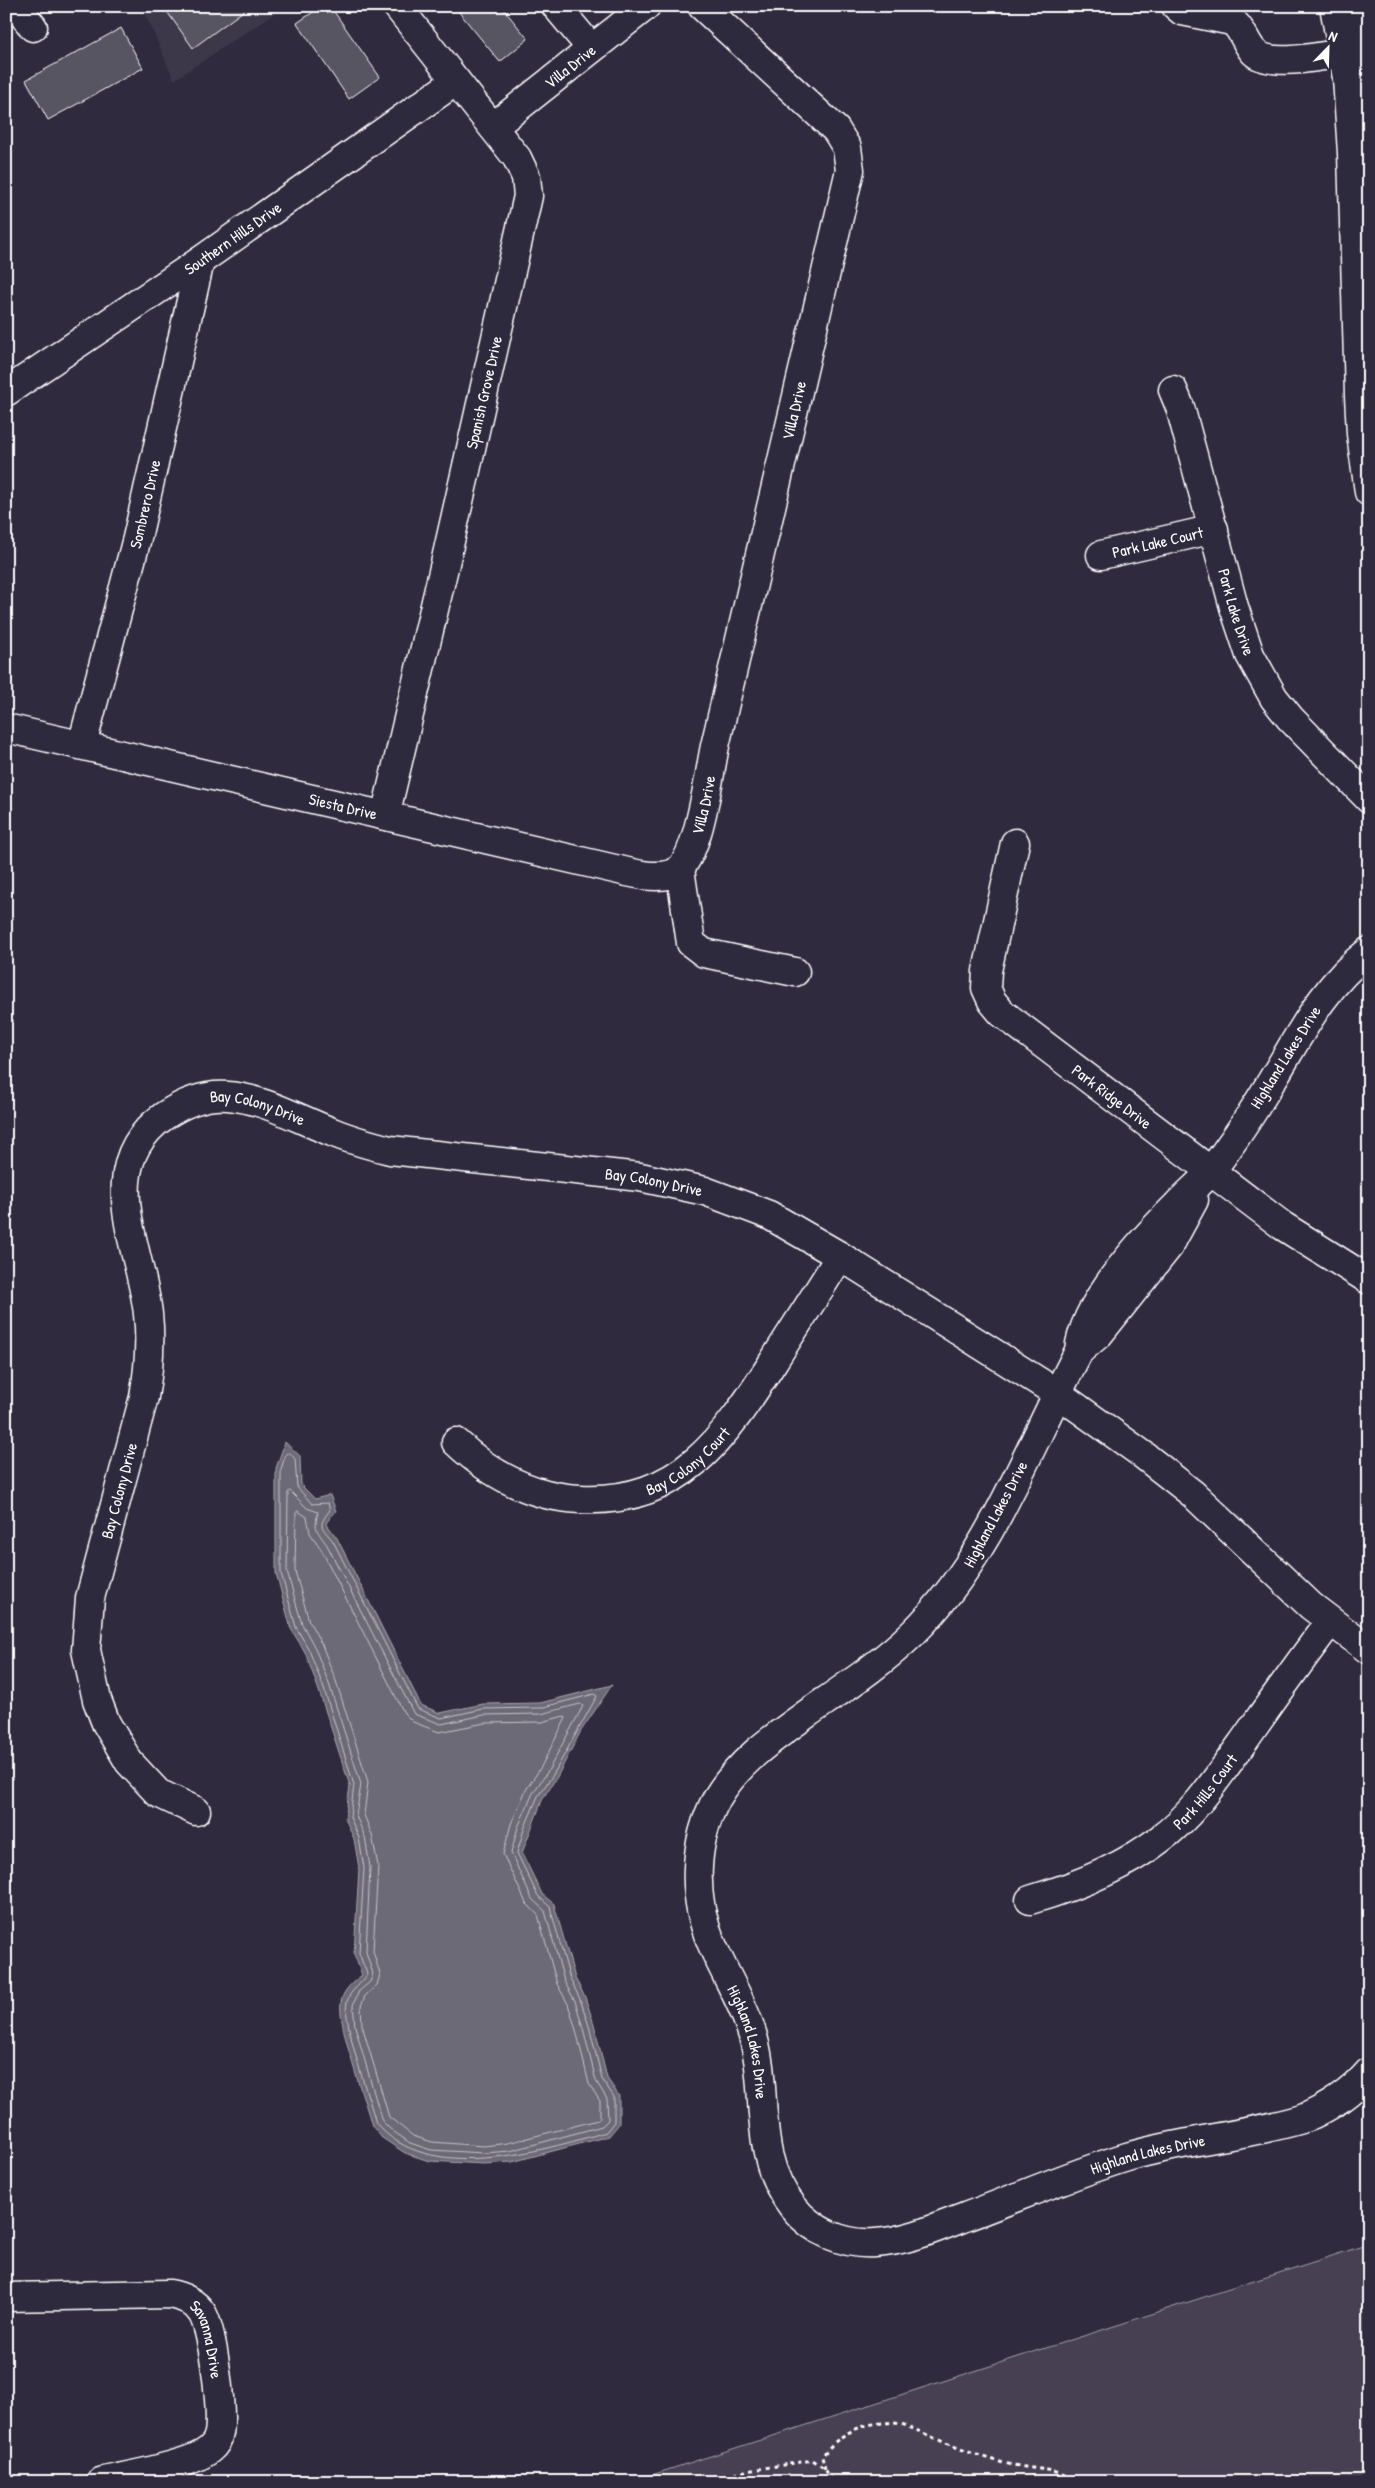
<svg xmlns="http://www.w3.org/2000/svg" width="1375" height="2488" viewBox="0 0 1375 2488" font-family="'Patrick Hand',sans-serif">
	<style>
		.built { fill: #3c3749 }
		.green { fill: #464152; stroke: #a2a0a8 }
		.water { fill: #6d6a77; stroke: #a7a6ad }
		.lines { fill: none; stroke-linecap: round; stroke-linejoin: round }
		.shore { stroke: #c5c3c9; stroke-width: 1 }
		.building { fill: #595564; stroke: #fff }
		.minor-casing { stroke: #fff; stroke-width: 31 }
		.path { stroke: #fff; stroke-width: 3; stroke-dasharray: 4 4; stroke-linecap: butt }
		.minor { stroke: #2f2a3d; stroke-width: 28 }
		.labels { text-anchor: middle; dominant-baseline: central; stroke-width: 4; stroke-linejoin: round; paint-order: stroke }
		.street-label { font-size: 16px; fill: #fff; stroke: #2f2a3d }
	</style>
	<rect width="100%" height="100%" fill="#2f2a3d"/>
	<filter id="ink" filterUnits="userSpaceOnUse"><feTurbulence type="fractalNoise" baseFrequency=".02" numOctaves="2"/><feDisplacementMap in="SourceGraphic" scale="10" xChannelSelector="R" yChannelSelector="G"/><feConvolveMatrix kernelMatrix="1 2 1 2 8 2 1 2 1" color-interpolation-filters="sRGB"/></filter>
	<g filter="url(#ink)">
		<path class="built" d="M142 6H286L174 80Z"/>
		<path class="green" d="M1369 2244V2482H630Z"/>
		<path class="water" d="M285 1442 300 1456 301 1485 315 1499 330 1495 336 1511 326 1523 337 1538 421 1705 440 1713 483 1704 540 1703 612 1685 581 1731 557 1777 543 1798 522 1853 542 1894 554 1904 575 1978 585 1997 594 2024 607 2078 619 2096V2124L609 2136 512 2162 484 2164 429 2161 405 2153 382 2138 372 2126C365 2100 337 2025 341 2002 343 1990 353 1982 362 1975L354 1954 359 1868 354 1839 345 1818 350 1786 318 1688 305 1652 291 1629 276 1573V1468Z"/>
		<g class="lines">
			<path class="shore" d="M290 1453 295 1459 297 1487 312 1504 328 1503 330 1510C317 1527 321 1526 333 1541L418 1709 441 1718 483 1709 540 1708 594 1694 597 1696 553 1775 538 1796 524 1829 517 1853 538 1896 550 1907 570 1979 580 1999 589 2026 602 2079 614 2097V2122L606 2132C541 2151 427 2185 376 2123 370 2100 342 2022 347 2002 350 1989 363 1984 367 1974L359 1953 364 1868 359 1838 350 1817 354 1785 323 1686 309 1650 296 1627 281 1573V1469L286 1454Z
				M290 1491 307 1508 318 1512C314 1530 316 1529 327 1545L414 1714 441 1724 484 1715 541 1714 580 1704 583 1706 548 1771 533 1793 518 1827 511 1853 532 1899 545 1911 564 1981 575 2001 583 2028 596 2081 607 2099 608 2120 602 2126 510 2151 484 2153 431 2150 410 2143 390 2129 382 2121 355 2026 353 2005 359 1991 370 1982 373 1974 366 1952 370 1867 365 1837 356 1816 361 1784 329 1684 315 1648 302 1624 287 1572 288 1493Z
				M298 1511 307 1517 310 1533 321 1549 404 1713 413 1722 439 1732 485 1723 542 1722 564 1716 566 1718 541 1767 526 1790 511 1824 503 1854 526 1903 538 1915 557 1984 568 2004 576 2030 589 2084 600 2101V2117L598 2120 508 2143 484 2146 432 2142 413 2136 389 2117 362 2025 361 2006 365 1996 377 1985 380 1974 373 1951 378 1866 372 1835 364 1815 368 1782 336 1681 322 1645 309 1621 295 1571 296 1513Z"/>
		</g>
		<path class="building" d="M163 6H250L193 48Z
			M322 6H330L380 77 349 99 297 23Z
			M454 6H501L528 39 500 62Z
			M121 28 143 68 48 120 26 80Z"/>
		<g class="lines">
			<g class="minor-casing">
				<g id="minor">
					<path d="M16 6 33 27"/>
					<path d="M556 6 591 48"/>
					<path d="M1176 6 1182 11 1232 21C1243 29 1245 43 1254 52 1272 70 1345 52 1369 47"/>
					<path d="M1334 6 1347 78 1352 153 1359 395 1361 434 1369 492"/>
					<path d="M1355 6 1369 102"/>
					<path id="s1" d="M493 127 646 6"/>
					<path id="s2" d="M1173 390 1180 407 1234 607 1250 655 1274 698 1290 718 1369 799"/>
					<path id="s3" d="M6 392 200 261 456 81"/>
					<path id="s4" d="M1101 555 1214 529"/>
					<path id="s5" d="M6 728 619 870C635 874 655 879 672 874 699 864 709 773 715 746L850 170 847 148 836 130 702 6"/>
					<path id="s6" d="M82 745 137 538 200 261"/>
					<path id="s7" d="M385 816 446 559 528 196 526 177 517 158 397 6"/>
					<path id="s8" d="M1015 843 987 971 986 988 992 1001 1002 1013 1283 1226 1369 1280"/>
					<path d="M680 869 691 943 704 953 795 972"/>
					<path id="s9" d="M1369 951C1324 986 1303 1029 1274 1077 1256 1107 1232 1144 1211 1171 1200 1184 1187 1194 1176 1206 1142 1240 1083 1303 1079 1351 1028 1447 992 1555 913 1633 881 1664 844 1688 808 1713 773 1738 739 1761 717 1798 693 1842 692 1897 711 1942 723 1971 740 1997 750 2027 772 2088 749 2152 793 2207 813 2232 844 2245 875 2243 907 2241 936 2228 965 2217 1019 2197 1072 2174 1127 2157 1184 2140 1245 2136 1302 2119 1329 2108 1350 2094 1369 2072"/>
					<path d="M1079 1351 1099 1334 1169 1246 1194 1200"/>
					<path id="s10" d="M456 1442C491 1475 531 1497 580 1499 681 1504 724 1438 773 1362 795 1327 818 1292 840 1256"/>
					<path id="s11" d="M196 1811 158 1793 129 1762 106 1723 97 1700 86 1650 90 1598 144 1397C149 1369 151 1342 148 1314 141 1247 93 1166 164 1116 183 1103 205 1094 228 1096 265 1099 298 1119 332 1132 351 1140 370 1145 390 1150L640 1177 705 1191 769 1215 840 1256 1057 1393 1142 1454 1193 1494 1311 1606 1369 1650"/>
					<path id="s12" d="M1030 1900C1074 1887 1123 1868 1160 1839 1194 1814 1216 1779 1241 1745 1270 1704 1299 1662 1330 1622"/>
					<path id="s13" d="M6 2297 170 2294C182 2296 195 2302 202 2313 213 2329 223 2413 219 2433 218 2440 215 2445 210 2449 193 2465 125 2476 100 2482"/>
				</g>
			</g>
			<path class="path" d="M825 2469 822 2457C840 2430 871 2419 902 2424 942 2441 982 2461 1025 2467 1042 2470 1061 2469 1075 2482
				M721 2482 734 2473 813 2460 825 2469 833 2482"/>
			<use href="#minor" class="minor"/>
		</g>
	</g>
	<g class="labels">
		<g class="street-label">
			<text stroke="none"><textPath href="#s1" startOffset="98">Villa Drive</textPath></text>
			<text stroke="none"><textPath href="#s3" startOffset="274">Southern Hills Drive</textPath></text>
			<text stroke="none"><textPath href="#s7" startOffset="435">Spanish Grove Drive</textPath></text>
			<text stroke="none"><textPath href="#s5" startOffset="1166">Villa Drive</textPath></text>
			<text stroke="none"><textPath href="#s6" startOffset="249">Sombrero Drive</textPath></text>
			<text stroke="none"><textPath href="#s4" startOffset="58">Park Lake Court</textPath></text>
			<text stroke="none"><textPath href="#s2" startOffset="231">Park Lake Drive</textPath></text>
			<text stroke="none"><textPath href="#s5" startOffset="761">Villa Drive</textPath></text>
			<text stroke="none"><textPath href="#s5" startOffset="346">Siesta Drive</textPath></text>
			<text transform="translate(1285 1057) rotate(-58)">Highland Lakes Drive</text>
			<text stroke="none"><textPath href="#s8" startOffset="316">Park Ridge Drive</textPath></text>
			<text stroke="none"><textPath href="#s11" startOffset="862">Bay Colony Drive</textPath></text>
			<text stroke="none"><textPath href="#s11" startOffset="1268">Bay Colony Drive</textPath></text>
			<text stroke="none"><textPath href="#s10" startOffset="258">Bay Colony Court</textPath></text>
			<text stroke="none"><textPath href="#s11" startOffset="369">Bay Colony Drive</textPath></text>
			<text transform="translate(995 1514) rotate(-62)">Highland Lakes Drive</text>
			<text stroke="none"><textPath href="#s12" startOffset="210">Park Hills Court</textPath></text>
			<text stroke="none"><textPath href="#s9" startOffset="1342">Highland Lakes Drive</textPath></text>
			<text stroke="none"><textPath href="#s9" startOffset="1896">Highland Lakes Drive</textPath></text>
			<text stroke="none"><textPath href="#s13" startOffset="229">Savanna Drive</textPath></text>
		</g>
	</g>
	<rect width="1375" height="2488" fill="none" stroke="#2f2a3d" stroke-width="25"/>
	<rect x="12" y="12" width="1350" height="2463" fill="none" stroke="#fff" stroke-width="2" filter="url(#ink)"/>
	<g transform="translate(1328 48) rotate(23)" stroke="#2f2a3d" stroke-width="4" paint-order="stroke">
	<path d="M0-4L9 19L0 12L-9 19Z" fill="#ffffff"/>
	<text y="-8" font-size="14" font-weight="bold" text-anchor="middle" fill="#ffffff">N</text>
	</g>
</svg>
